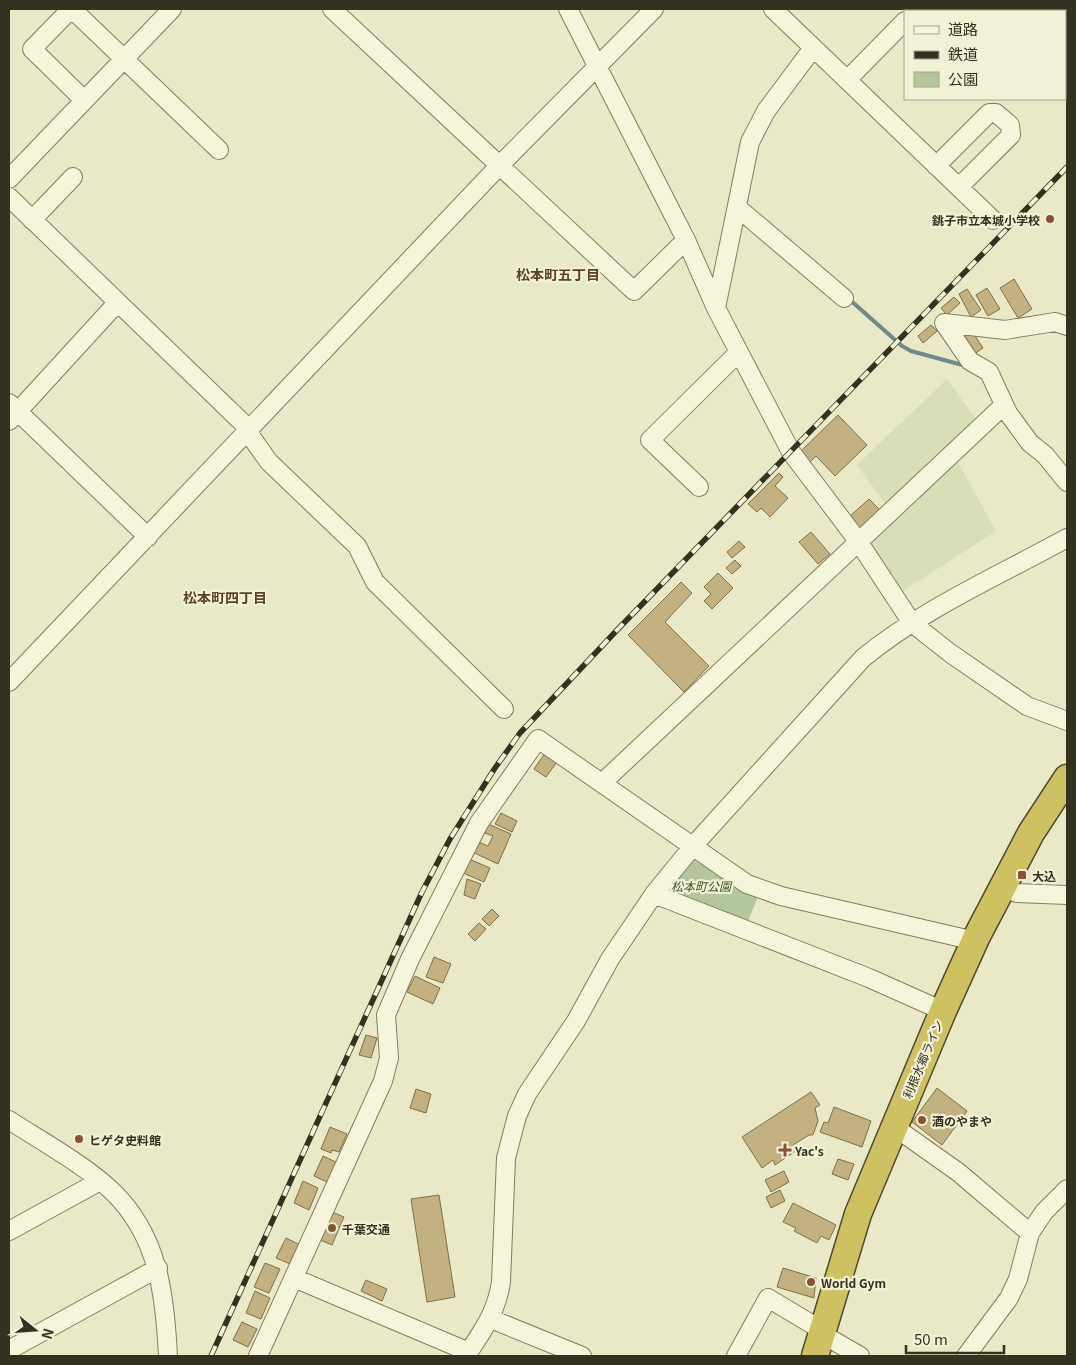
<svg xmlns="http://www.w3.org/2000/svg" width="1076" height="1365" viewBox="0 0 1076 1365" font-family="Georgia,'Noto Sans JP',serif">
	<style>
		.farmland { fill: #d8deb6 }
		.green { fill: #b4c69c }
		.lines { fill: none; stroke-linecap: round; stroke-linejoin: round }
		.stream { stroke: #70898b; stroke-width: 4 }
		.building { fill: #c3b182; stroke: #7f6f47 }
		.minor-casing { stroke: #837d5f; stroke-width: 20 }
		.highway-casing { stroke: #514a32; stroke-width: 29 }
		.minor { stroke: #f4f5da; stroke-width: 18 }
		.highway { stroke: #cec162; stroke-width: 26 }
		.rail-casing { stroke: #353121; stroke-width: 5.5 }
		.rail { stroke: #f1f1d6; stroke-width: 4; stroke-dasharray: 11; stroke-linecap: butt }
		.poi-dot { fill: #8b5036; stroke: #f1f1d6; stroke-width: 2 }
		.labels { text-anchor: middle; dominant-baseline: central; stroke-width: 4.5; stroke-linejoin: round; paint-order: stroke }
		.poi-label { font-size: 12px; font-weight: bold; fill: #353121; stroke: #f1f1d6; text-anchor: start }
		.park-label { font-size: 12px; font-style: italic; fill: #3a4f2a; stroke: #f1f1d6 }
		.street-label { font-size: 12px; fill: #353121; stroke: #f1f1d6 }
		.neighbourhood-label { font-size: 14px; font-weight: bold; fill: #5c4225; stroke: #f1f1d6 }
	</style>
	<rect width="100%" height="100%" fill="#e9e9c7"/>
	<path class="farmland" d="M947 379 978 422 887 506 857 465Z
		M955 457 996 531 900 593 861 543Z"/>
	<path class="green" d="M695 855 759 894 746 926 679 900 667 889Z"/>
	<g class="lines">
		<path class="stream" d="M849 299 902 346 911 351 966 366"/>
	</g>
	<path class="building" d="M1014 279 1032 309 1018 318 1000 288Z
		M987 288 1000 309 988 316 976 295Z
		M967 289 981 310 971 317 959 294Z
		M954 297 960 303 947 315 941 308Z
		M931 325 937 331 923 343 918 336Z
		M972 331 983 348 970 357 959 340Z
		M838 415 867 445 835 476 816 456 810 462 800 452Z
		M779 473 783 477 775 486 788 498 770 517 761 508 757 512 748 504Z
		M869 499 881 511 860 531 848 518Z
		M811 532 830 554 818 564 799 542Z
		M739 541 745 547 732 558 727 552Z
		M735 560 741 566 732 574 726 568Z
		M718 573 733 588 712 609 704 601 711 594 704 587Z
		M681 582 692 593 665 622 709 666 684 692 628 635Z
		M545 753 557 762 546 777 534 769Z
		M501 813 517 821 512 832 495 824Z
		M486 823 511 834 498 864 470 851 474 840 488 846 493 836 482 832Z
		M469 859 490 868 484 882 463 873Z
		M467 879 481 884 475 899 464 895Z
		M492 909 499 916 489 926 482 919Z
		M479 923 486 929 475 941 468 934Z
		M434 957 451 964 443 983 426 977Z
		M415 976 440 988 433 1004 407 992Z
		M366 1035 377 1038 371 1058 359 1055Z
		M937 1088 967 1111 942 1145 912 1122Z
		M416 1089 431 1094 426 1113 410 1108Z
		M811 1092 820 1105 815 1108 818 1121 813 1135H809L793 1145 797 1150 775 1165 773 1160 762 1168 742 1137Z
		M834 1107 871 1121 862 1147 820 1132 824 1122 828 1123Z
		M330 1127 347 1134 339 1152 332 1150 331 1153 321 1149Z
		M323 1156 338 1163 329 1183 314 1176Z
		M838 1159 854 1164 848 1180 832 1174Z
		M784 1171 789 1182 771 1192 765 1180Z
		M303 1181 318 1188 309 1210 294 1203Z
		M780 1190 785 1201 771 1208 766 1197Z
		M439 1195 455 1297 427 1302 411 1199Z
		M793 1203 836 1225 829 1240 821 1236 817 1243 794 1231 796 1228 783 1222Z
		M330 1211 344 1217 332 1245 318 1239Z
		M286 1238 300 1245 290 1264 276 1258Z
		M265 1263 280 1269 269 1293 254 1287Z
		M783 1268 816 1278 814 1298 777 1287Z
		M366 1280 387 1289 382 1301 361 1291Z
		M255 1291 270 1298 261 1319 246 1313Z
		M242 1322 257 1329 248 1347 233 1340Z"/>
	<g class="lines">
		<g class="minor-casing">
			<path id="minor" d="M71 9 32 49 84 100
				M72 9 219 150
				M332 9 634 291 686 240
				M568 9 686 240 716 308 791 452 858 541 912 623 950 653 1027 706 1067 721
				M773 9 993 220
				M933 9 936 11
				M914 11 916 9
				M847 80 905 21
				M936 166 989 113H996L1010 125 1011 135 959 187
				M9 179 172 9
				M9 197 249 429
				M738 208 844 298
				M32 220 73 177
				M716 308 750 142 766 111 813 48
				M1067 326 1055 322 1005 330 944 323 970 361 989 372 1008 413 1030 443 1045 455 1067 482
				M9 403 148 537
				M9 421 117 303
				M247 431 269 462 357 546 375 582 504 709
				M699 487 650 440 739 352
				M9 682 500 165 654 9
				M602 783 1004 405
				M1002 888 1017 893 1067 895
				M654 894 869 978 943 1011
				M9 1120C41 1141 85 1165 112 1191 159 1236 165 1296 168 1356
				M893 1126 958 1172 1030 1233
				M9 1231 100 1181
				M294 1278 469 1352
				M491 1319 582 1356
				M822 1334 860 1356
				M9 1350 158 1268
				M258 1356 383 1081 389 1058 386 1015 410 959 479 823 538 739 747 884 781 896 975 941
				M466 1356C483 1330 496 1314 501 1282L506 1158 517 1116 527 1094 576 1021 610 959 654 894 693 846 863 658C921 610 1000 575 1067 538
				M736 1356 768 1298 823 1331
				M966 1356 1009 1298 1018 1279 1030 1233 1044 1212 1067 1189"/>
		</g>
		<g class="highway-casing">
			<path id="highway" d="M815 1356 858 1214 943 1011 977 936 1031 833 1067 778"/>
		</g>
		<use href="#minor" class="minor"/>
		<use href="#highway" class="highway"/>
		<g class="rail-casing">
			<path id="rail" d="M211 1356 422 892 450 839 495 768 520 733 619 628 1067 167"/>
		</g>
		<use href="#rail" class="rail"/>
	</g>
	<g class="poi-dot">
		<circle cx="1050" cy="219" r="5"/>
		<rect x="1017" y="870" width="10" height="10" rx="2.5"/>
		<circle cx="922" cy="1120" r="5"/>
		<circle cx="79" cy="1139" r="5"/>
		<path d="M782.5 1142.5h5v5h5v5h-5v5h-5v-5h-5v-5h5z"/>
		<circle cx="332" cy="1228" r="5"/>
		<circle cx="811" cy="1282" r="5"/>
	</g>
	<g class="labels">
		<g class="poi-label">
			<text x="1040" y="219" text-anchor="end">銚子市立本城小学校</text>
			<text x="1032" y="875">大込</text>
			<text x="932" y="1120">酒のやまや</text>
			<text x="89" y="1139">ヒゲタ史料館</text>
			<text x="795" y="1150">Yac's</text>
			<text x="342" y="1228">千葉交通</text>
			<text x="821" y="1282">World Gym</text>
		</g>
		<g class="park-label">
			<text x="701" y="885">松本町公園</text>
		</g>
		<g class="street-label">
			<text transform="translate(922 1059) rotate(-67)">利根水郷ライン</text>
		</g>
		<g class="neighbourhood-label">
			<text x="558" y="274">松本町五丁目</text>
			<text x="225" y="597">松本町四丁目</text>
		</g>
	</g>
	<rect width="1076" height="1365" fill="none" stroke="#353121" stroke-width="20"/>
	<rect x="904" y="10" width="162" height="90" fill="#f1f1d6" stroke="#a6a48e"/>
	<rect x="914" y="26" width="25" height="8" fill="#f4f5da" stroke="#a6a48e"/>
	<text x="948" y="35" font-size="15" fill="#353121">道路</text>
	<rect x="914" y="51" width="25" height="8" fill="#353121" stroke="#a6a48e"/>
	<text x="948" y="60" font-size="15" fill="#353121">鉄道</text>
	<rect x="914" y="72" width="25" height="15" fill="#b4c69c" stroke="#a6a48e"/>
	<text x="948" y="85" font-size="15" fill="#353121">公園</text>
	<g transform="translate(35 1330) rotate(107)" stroke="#f1f1d6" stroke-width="4" paint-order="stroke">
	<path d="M0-4L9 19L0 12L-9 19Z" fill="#353121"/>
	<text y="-8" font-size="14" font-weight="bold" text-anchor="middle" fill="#353121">N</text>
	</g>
	<path d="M906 1345v8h98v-8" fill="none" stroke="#353121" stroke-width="2.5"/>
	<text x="914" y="1345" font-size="15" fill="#353121" stroke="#f1f1d6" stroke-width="4" paint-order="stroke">50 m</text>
</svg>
